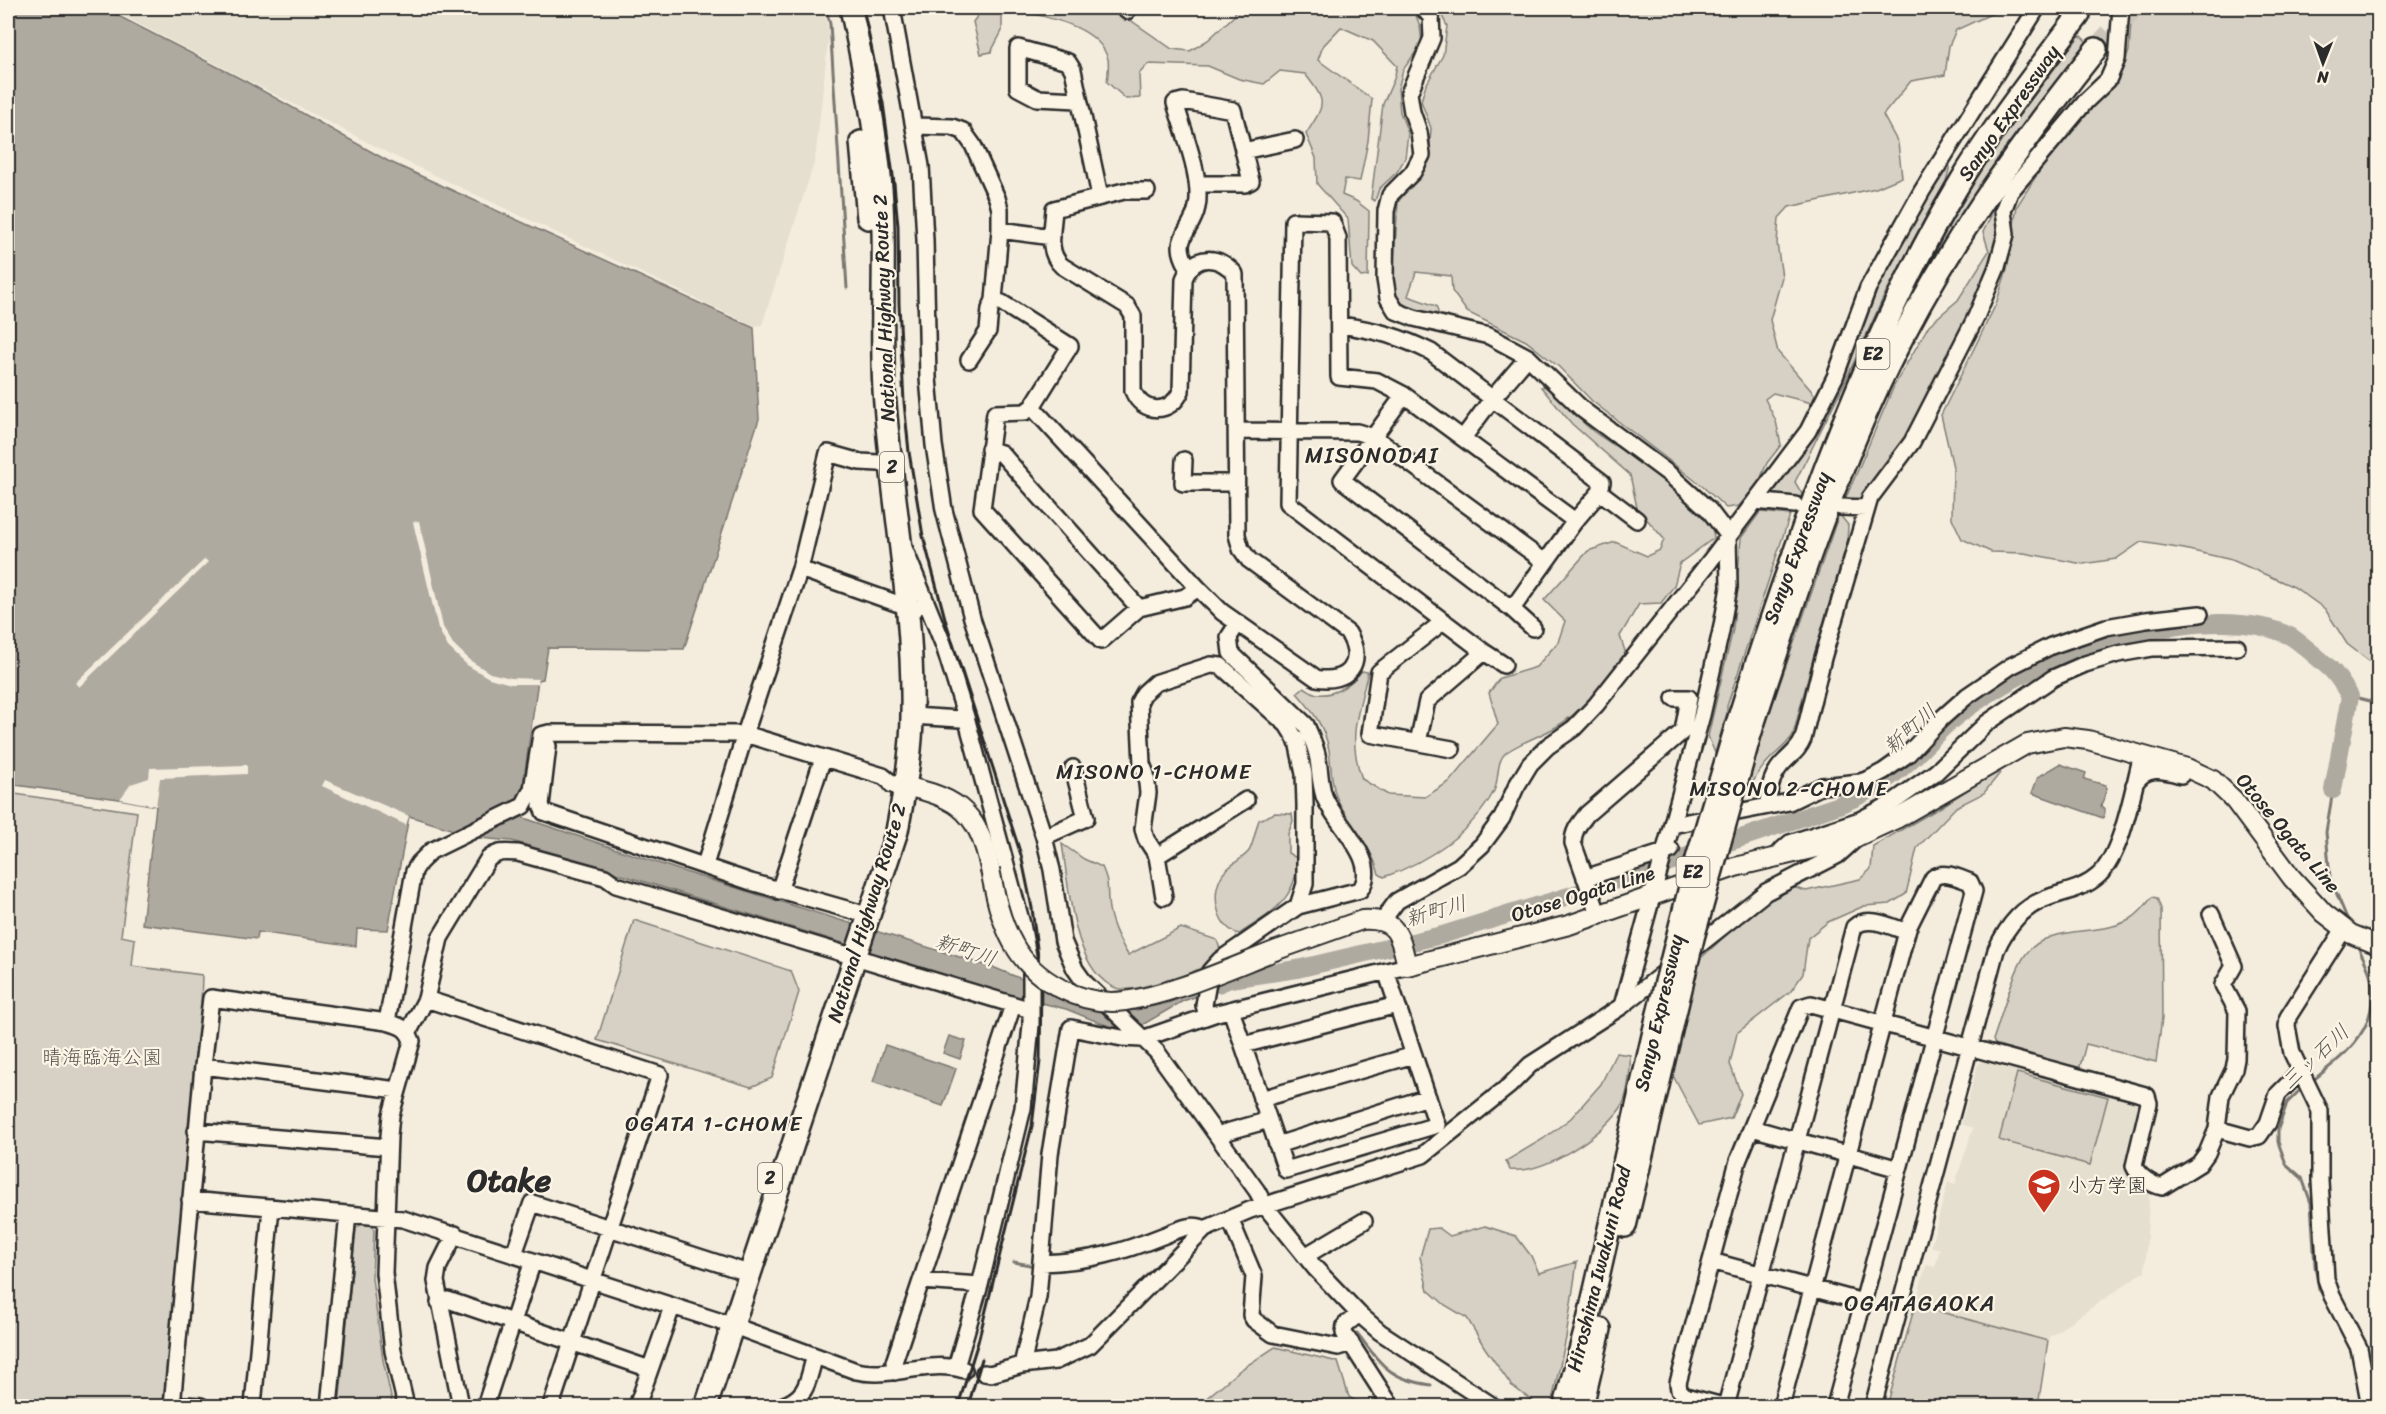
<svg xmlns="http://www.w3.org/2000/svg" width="2386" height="1414" viewBox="0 0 2386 1414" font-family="Sriracha,'Klee One',sans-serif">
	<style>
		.built { fill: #e5dfd0 }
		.green { fill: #d6d1c4; stroke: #807e78; stroke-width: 1.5 }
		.water { fill: #afaaa0; stroke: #7a7771; stroke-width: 1.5 }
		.pier { fill: #f4edde }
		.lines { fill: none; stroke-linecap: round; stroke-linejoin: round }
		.stream { stroke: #7a7771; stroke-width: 3 }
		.river { stroke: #afaaa0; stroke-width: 18 }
		.highway-tunnel { stroke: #ccc6ba; stroke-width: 21; stroke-dasharray: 21 10; stroke-linecap: butt }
		.minor-casing { stroke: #2b2b2b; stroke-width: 20 }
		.major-casing { stroke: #2b2b2b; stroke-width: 22 }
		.highway-casing { stroke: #2b2b2b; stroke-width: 26 }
		.minor { stroke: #fcf5e5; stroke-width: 15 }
		.major { stroke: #fcf5e5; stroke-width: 18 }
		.highway { stroke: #fcf5e5; stroke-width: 21 }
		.rail { stroke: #2b2b2b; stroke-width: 3 }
		.major-bridge-casing { stroke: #2b2b2b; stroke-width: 22; stroke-linecap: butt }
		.highway-bridge-casing { stroke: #2b2b2b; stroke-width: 26; stroke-linecap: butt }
		.major-bridge { stroke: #fcf5e5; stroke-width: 18 }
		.highway-bridge { stroke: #fcf5e5; stroke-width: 21 }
		.labels { text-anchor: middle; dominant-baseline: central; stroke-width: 4.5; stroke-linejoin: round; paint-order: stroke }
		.shield { fill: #fcf5e5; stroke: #6a6863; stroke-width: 1.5 }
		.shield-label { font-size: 18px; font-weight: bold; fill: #2b2b2b }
		.street-label { font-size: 20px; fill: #2b2b2b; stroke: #fcf5e5 }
		.park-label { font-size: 20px; fill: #565451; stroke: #fcf5e5 }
		.poi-label { font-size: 20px; fill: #2b2b2b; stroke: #fcf5e5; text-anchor: start }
		.water-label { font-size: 21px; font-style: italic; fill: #595754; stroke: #fcf5e5 }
		.neighbourhood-label { font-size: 21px; letter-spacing: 1.5px; fill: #2b2b2b; stroke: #fcf5e5 }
		.quarter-label { font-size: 22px; letter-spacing: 1.5px; fill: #2b2b2b; stroke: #fcf5e5 }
		.town-label { font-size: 32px; font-weight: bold; fill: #2b2b2b; stroke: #fcf5e5 }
	</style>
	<rect width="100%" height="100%" fill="#f4edde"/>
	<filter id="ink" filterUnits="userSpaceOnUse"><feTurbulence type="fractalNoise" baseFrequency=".0167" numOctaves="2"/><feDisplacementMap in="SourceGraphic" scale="12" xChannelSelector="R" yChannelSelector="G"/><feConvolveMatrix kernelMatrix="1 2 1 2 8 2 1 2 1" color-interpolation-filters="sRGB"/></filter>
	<g filter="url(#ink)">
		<path class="built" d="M108 8H824L829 34 815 160 762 325 754 326 392 155Z
			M1989 1057 2141 1096 2146 1103 2131 1171 2150 1186 2145 1271 2049 1337 2038 1406H1887L1926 1265 1935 1267 1940 1249 1931 1246 1948 1182 1955 1184 1973 1128 1961 1124 1978 1064Z"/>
		<path class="green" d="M983 8H1113L1172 49 1190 51 1208 40 1235 15V8H1404L1415 13 1420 26 1422 43 1403 70 1398 89 1400 112 1408 133 1405 158 1397 172 1379 189 1375 201 1371 199 1383 104 1394 79 1397 66 1373 41 1341 27 1323 46 1318 60 1372 99 1368 141 1360 181 1345 179 1342 195 1356 201 1369 211 1368 276 1361 277 1352 267 1348 219 1317 184 1316 158 1306 134C1325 104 1328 103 1305 74L1280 71 1264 84 1239 79 1208 66 1148 64 1139 74 1140 98 1126 99 1107 82C1108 75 1109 66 1108 59 1098 24 1043 17 1013 9L1002 16V31L991 52 981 54 973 22Z
			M1438 8H2004L1956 30 1949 46 1945 75 1911 81 1883 115 1898 143 1902 177 1876 188 1789 207 1779 218 1777 243 1782 277 1770 320 1778 352 1815 395 1812 403 1773 393 1765 399 1776 421 1781 445 1767 463 1759 482 1739 506 1726 508 1702 486 1592 401 1559 367 1526 341 1467 312 1452 291 1451 276 1416 272 1408 296 1436 306 1439 315 1408 308 1397 298 1393 275 1398 202 1415 180 1429 155 1431 128 1421 101 1425 87 1443 55 1447 26Z
			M2132 8H2378V668L2347 644 2325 609 2294 587 2232 560 2184 549 2141 542 2116 559 2083 564 2024 553 1991 552 1962 539 1952 518 1953 467 1941 415 1996 304 2007 269 2017 206 2047 159 2109 88 2122 70 2129 51Z
			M2080 35 2088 43 2010 144 1980 190 1898 332H1892L1940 237 1994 148Z
			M1947 164 1950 166 1946 181 1884 296 1843 386 1795 482 1802 494 1798 501 1777 500 1774 491 1809 441 1833 396 1876 292 1914 219Z
			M1995 208 1997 241 1972 306 1906 440 1872 482 1861 501 1845 500 1894 386 1929 325 1958 300 1989 251 1983 232Z
			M1547 386C1563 402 1579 421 1597 434 1629 457 1711 497 1714 538L1680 563 1674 586 1661 603 1639 604 1620 636 1626 654C1605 680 1585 710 1556 727 1541 736 1521 742 1507 752 1495 761 1500 779 1494 791 1473 832 1427 862 1384 877L1379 874C1370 841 1348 825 1336 796 1331 782 1331 764 1329 750 1325 727 1312 710 1297 693L1304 687C1308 689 1314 694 1318 694 1336 696 1352 683 1362 671L1368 672C1358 713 1347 738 1362 779L1388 795 1425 797 1449 782 1498 724 1489 693 1500 678 1536 667 1558 642 1565 621 1544 600 1588 551 1615 542 1647 556 1660 550 1664 539 1637 508 1630 475 1572 424 1541 387Z
			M1760 512 1790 515 1727 706V713L1715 753 1708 736 1733 629 1741 538Z
			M1839 514 1848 525 1847 543 1814 655 1793 735C1786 746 1778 751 1770 759 1758 771 1751 784 1744 799H1740L1760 732 1765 726Z
			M2001 768 2000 773 1984 793 1956 807 1917 848 1906 894 1890 904 1864 906 1828 922 1808 938 1803 974 1791 991 1737 1033 1730 1064 1741 1094 1731 1118 1699 1125 1669 1068 1691 967 1766 899 1789 886 1806 891 1860 879 1871 869 1873 846 1941 807Z
			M8 793 137 812 121 936 135 939 132 966 202 975 201 1007 163 1406H8Z
			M1275 813 1292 814 1293 821 1288 834V853L1298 859C1295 902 1272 912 1239 934 1217 927 1211 897 1221 877 1227 865 1241 861 1249 851 1253 846 1256 827 1259 820Z
			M1062 844 1084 859 1102 867C1109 883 1107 885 1108 900 1109 920 1118 938 1128 955L1181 928 1217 940 1220 949C1215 954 1210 962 1204 966 1195 973 1169 979 1157 983 1146 986 1128 992 1116 988 1072 971 1069 884 1062 844Z
			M2152 897 2157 898 2161 909 2162 1018 2156 1062 2086 1044 2079 1070 1996 1046 1993 1040C2001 1018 2013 971 2026 954 2050 923 2098 937 2129 920 2139 914 2145 906 2152 897Z
			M634 920 791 971 799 992 772 1078 751 1087 597 1040Z
			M1616 1053 1630 1055C1631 1068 1628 1098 1620 1109 1600 1136 1545 1174 1510 1170L1506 1161 1543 1139 1571 1118 1601 1084Z
			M2017 1073 2108 1097 2090 1165 1999 1140Z
			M362 1224 371 1225 374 1230 372 1278 383 1360 393 1406H339L356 1228Z
			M1485 1226 1516 1236 1531 1256 1539 1273 1577 1262 1566 1338 1551 1406H1539L1511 1385 1485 1348 1467 1318 1445 1305 1428 1290 1420 1257 1428 1229 1439 1228 1450 1236Z
			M1915 1305 2048 1341 2038 1406H1887Z
			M1275 1347 1338 1362 1349 1397 1364 1406H1197L1240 1370Z"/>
		<path class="water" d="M8 8H103L245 81 388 161 754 328 759 419 684 649 548 648 543 679 538 680 522 792 516 806 524 818 685 872 995 968 1094 1009 1135 1010 1168 1003 1229 978 1242 977 1223 983 1212 991 1183 1001 1137 1028H1113L1066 1009 1021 998 512 841 479 838 409 816 388 930 357 929 356 946 258 932 257 939 142 924 156 806 119 799 8 784Z
			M2060 764 2086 773 2084 779 2105 785 2107 788 2101 807 2105 809 2103 818 2032 793 2038 777Z
			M949 1036 966 1041 960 1059 943 1053Z
			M885 1045 956 1069 943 1106 873 1082Z"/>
		<path class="pier" d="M419 521 443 627 453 644 471 661 490 673 511 678 538 679V684H511L489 678 467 665 448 647 438 628 413 522Z
			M205 559 208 562 79 687 75 683Z
			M247 765V774L160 778 156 806 120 799 131 784 149 778 150 768Z
			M325 780 409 816 406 825 322 786Z"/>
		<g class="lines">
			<path class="stream" d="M826 8 830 24 847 288
				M2350 696 2378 703
				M2333 790 2326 832 2330 878 2349 923
				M2312 1081C2347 1053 2380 1029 2371 978 2369 967 2361 955 2357 944
				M2304 1086 2287 1103 2278 1129V1142L2286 1164 2302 1178 2311 1203 2315 1266 2319 1289 2325 1299
				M1014 1262 1035 1266
				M1357 1333C1382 1365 1388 1379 1431 1385
				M2348 1342 2353 1358
				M1520 1406H1521"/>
			<path class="river" d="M1218 984 1230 979 1297 969 1442 935 1575 894 1839 805C1861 796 1880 786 1898 771 1915 758 1929 741 1944 727 1956 716 1970 706 1984 697 2051 650 2212 598 2290 636 2297 640 2331 668 2335 674 2341 681 2345 689 2350 696L2333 790"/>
			<path class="highway-tunnel" d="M2096 49 2133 8"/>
			<g class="minor-casing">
				<path id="minor" d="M892 8 921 166 925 240 928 378 934 445 944 510 972 618 1044 837 1052 870 1063 941 1075 969 1085 983 1157 1052 1257 1191 1265 1206 1315 1268 1359 1314 1380 1332 1493 1406
					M1123 8 1127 11
					M1423 8 1431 17 1432 38 1409 93 1412 112 1419 132 1422 155 1413 172 1390 195 1386 211 1385 279 1388 298 1396 311 1414 318 1489 336 1528 357 1583 410 1669 474 1709 510 1728 535 1729 587 1721 631 1702 715 1622 1006
					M1078 100 1037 98 1018 88V48L1068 62 1073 70 1100 196
					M915 126 952 127 963 131 973 145 997 198 1000 209V230L994 300 990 309 988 331 969 360
					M1243 151 1295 140
					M1000 230 1052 237
					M1188 267C1170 237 1192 233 1197 207 1203 180 1183 130 1175 103L1183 101 1233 110 1251 181 1245 184H1198
					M994 300 1002 303 1070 346 1032 407 1025 412 995 413 982 509 1101 641 1139 608 1185 597 1198 588
					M1340 325C1375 330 1399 336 1431 352L1602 482 1600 492 1575 521 1512 609
					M1404 395 1342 480 1512 609 1533 628
					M1032 407 1198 588 1222 612 1316 678C1348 684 1366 663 1348 633L1249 560 1241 549 1237 535 1235 274C1219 255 1194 253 1184 279L1181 391C1171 414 1143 415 1133 391V316L1127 306 1062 266C1046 252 1053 229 1054 209L1124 191H1147
					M1237 431 1357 432 1374 437 1545 562
					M1463 438 1492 399 1528 357
					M989 449 1001 453 1139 608
					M1184 460 1183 483H1236
					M1600 492 1637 520
					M1755 501 1795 505
					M1840 507 1867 508
					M905 550 944 646 966 717 1022 924 1031 972V1025L1023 1108 980 1285 956 1367
					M800 569 896 603 916 608
					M1444 621 1379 672 1370 734 1452 749
					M1504 665 1484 652 1288 503 1293 221 1332 222 1338 238 1339 377 1377 381 1404 395 1575 521
					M912 716 960 719 966 717
					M1418 742 1427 701 1484 652
					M548 746 541 805 544 812 751 882 857 912
					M2134 785C2145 765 2163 770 2181 775
					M1246 800 1157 856 1146 839 1143 829 1148 793 1146 774 1142 764 1139 702 1144 693 1155 683 1211 665 1221 666 1287 725 1297 741 1304 774 1305 805V884L1298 906
					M1768 806C1768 789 1772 773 1785 761 1793 753 1799 749 1803 739L1823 658 1870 498 1912 442 1976 317 1997 267 2006 234 2003 211 2010 192 2086 101 2108 80 2117 59 2121 8
					M1672 825 1789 802 1822 786 1860 782 1869 779 1884 771 1908 754 1941 719 1967 696 2011 666 2051 646 2106 627 2146 620 2200 614
					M1044 837 1086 818 1073 768
					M1157 856 1164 897
					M1776 858 1782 850 1790 843 1860 820 1889 805 1936 772 1987 723 2053 678 2085 664 2118 654 2152 648 2237 647
					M705 865 745 734 800 569 828 453 860 462 879 463
					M1585 878 1671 850
					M779 891 823 758
					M1599 916 1573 843C1573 830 1580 823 1587 814L1683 731 1689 698H1674
					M1385 923 1388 913 1397 901 1459 866 1482 845 1502 818 1516 787 1530 764 1548 746 1574 728 1596 705 1710 561 1808 431 1835 377 1868 288 1922 191 2037 8
					M2344 929 2288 1017 2287 1026 2292 1053 2320 1111V1181L2326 1279 2332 1296 2359 1348 2370 1406
					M426 999 660 1075 551 1406
					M1231 1010 1286 1170 1437 1125 1386 971
					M1207 1016 1204 1005 1210 971 1220 960 1298 906 1360 890C1382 861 1333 822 1324 796 1320 784 1320 772 1318 759 1316 747 1311 736 1306 725L1231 653 1229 637 1238 623
					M387 1022 414 871 419 863 431 851 523 806 532 789 541 735 549 733 745 734 883 776 893 784
					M409 1031 426 999 440 938 488 859C498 851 505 852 518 853L605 877 616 885 1031 1010
					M1243 1045 1397 1005
					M203 1066 398 1090
					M1261 1099 1414 1055
					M1752 1128 1899 1169
					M2217 1129 2250 1138 2259 1136 2268 1123 2278 1094 2300 1072
					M196 1131 388 1147
					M1218 1136 1223 1133 1269 1120
					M1277 1145 1428 1097
					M190 1200 403 1219 734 1326 856 1371C892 1379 928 1359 964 1370
					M1230 1219 1254 1276 1251 1315 1254 1320 1273 1334 1338 1347 1351 1343
					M455 1234 438 1268 436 1281 461 1406
					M514 1254 532 1203 739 1270
					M1305 1256 1364 1221
					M1711 1261 1863 1302
					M1042 1263C1091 1261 1120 1253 1165 1235 1178 1230 1192 1222 1205 1229
					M921 1281 980 1285
					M439 1302 448 1300 650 1369
					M1359 1314 1345 1325 1344 1333 1391 1406
					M1022 1365 1038 1297 1050 1154 1071 1028 1122 1038 1142 1039 1217 1013 1407 966
					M895 1372 894 1362 1013 1005
					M984 1373 990 1374 1022 1365 1056 1361 1090 1345 1205 1229 1250 1210 1423 1155 1509 1086 1530 1065 1622 1006 1766 892 1838 855 1857 838
					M172 1404 201 1406
					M172 1406 203 1066 211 998 387 1022C400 1026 407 1027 412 1041L391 1115 389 1136 384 1273 393 1351 406 1406
					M253 1406 271 1207
					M329 1406 348 1214
					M485 1406 533 1261
					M637 1406 672 1307
					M782 1406C809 1396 807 1381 815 1356
					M1723 1406 1685 1396 1679 1390 1678 1383 1738 1161 1801 1007 1811 1004 2145 1095 2147 1096 2149 1103 2134 1166C2138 1176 2152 1185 2162 1187L2199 1164 2207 1153 2217 1129 2221 1096 2234 1069 2236 1059 2237 1011 2223 985 2234 966 2211 914
					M1726 1406 1854 927C1867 914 1892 927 1907 932
					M1781 1406 1908 928 1933 878C1943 870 1959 878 1970 882L1974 891 1835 1406
					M1873 1406 1996 950C2008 924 2023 906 2050 897 2068 891 2085 888 2099 875 2123 852 2133 788 2142 755"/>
			</g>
			<g class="major-casing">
				<path id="major" d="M893 784C953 795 978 807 990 869
					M1277 950 1362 920C1398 918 1400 936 1407 966L1569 925 1735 867 1850 840 1898 818 2027 744 2064 737 2088 740 2187 768 2213 780 2234 800 2292 878 2324 913 2351 934 2378 945"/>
			</g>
			<g class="highway-casing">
				<path id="highway" d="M861 142 868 218
					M1736 727C1763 640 1793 554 1825 469 1862 374 1903 278 1956 189 1992 128 2036 72 2079 15
					M1751 731C1791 608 1831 483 1888 366 1943 252 2017 148 2096 49
					M1625 1226 1673 1022
					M706 1406 897 831C904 792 912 754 912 714 914 605 891 498 884 390 880 319 887 248 880 177 874 120 863 63 851 8
					M1565 1406 1588 1321 1657 1018
					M1582 1406 1600 1329"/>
			</g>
			<use href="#minor" class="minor"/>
			<use href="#major" class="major"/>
			<use href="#highway" class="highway"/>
			<path class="rail" d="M863 8 883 103 894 183 898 226 899 304 904 402 909 452 923 536 946 622 1021 855 1032 908 1041 981 1040 1061 1032 1126 978 1342 958 1406
				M968 1406 982 1359"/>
			<g class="major-bridge-casing">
				<path id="major-bridge" d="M990 869C995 895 1000 920 1013 943 1033 981 1083 1007 1125 1001 1174 994 1230 968 1277 950"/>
			</g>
			<g class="highway-bridge-casing">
				<path id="highway-bridge" d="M1657 1018 1697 859 1736 727
					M1673 1022 1693 938 1751 731"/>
			</g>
			<use href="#major-bridge" class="major-bridge"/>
			<use href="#highway-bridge" class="highway-bridge"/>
		</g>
	</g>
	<defs>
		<g id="school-pin" transform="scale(1.725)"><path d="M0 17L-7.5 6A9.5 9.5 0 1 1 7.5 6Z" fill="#c8321e" stroke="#fcf5e5"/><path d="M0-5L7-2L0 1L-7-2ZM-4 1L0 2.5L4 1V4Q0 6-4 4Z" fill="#fff"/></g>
	</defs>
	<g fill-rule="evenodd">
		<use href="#school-pin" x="2044" y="1185"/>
	</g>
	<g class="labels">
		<g class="shield">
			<rect x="1856.5" y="339" width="33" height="30" rx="4.5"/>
			<rect x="880" y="452" width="24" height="30" rx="4.5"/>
			<rect x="1676.5" y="857" width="33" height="30" rx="4.5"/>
			<rect x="758" y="1163" width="24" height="30" rx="4.5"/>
		</g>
		<g class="shield-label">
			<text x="1873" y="354">E2</text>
			<text x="892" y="467">2</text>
			<text x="1693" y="872">E2</text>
			<text x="770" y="1178">2</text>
		</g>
		<g class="street-label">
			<text transform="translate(2009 113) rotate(-55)">Sanyo Expressway</text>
			<text transform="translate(884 308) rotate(-92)">National Highway Route 2</text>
			<text transform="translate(1797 548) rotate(-70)">Sanyo Expressway</text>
			<text transform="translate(2288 833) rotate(50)">Otose Ogata Line</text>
			<text transform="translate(1583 894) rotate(-17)">Otose Ogata Line</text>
			<text transform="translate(867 913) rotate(-73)">National Highway Route 2</text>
			<text transform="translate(1659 1013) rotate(-77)">Sanyo Expressway</text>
			<text transform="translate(1599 1269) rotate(-76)">Hiroshima Iwakuni Road</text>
		</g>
		<g class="park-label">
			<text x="102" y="1057">晴海臨海公園</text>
		</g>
		<g class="poi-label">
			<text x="2067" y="1185">小方学園</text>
		</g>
		<g class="water-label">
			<text transform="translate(1910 729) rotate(-42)">新町川</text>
			<text transform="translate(1436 911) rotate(-16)">新町川</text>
			<text transform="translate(966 950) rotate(18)">新町川</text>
			<text transform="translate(2315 1057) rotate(-43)">三ッ石川</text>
		</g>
		<g class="neighbourhood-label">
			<text x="1154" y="772">MISONO 1-CHOME</text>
			<text x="1789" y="789">MISONO 2-CHOME</text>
			<text x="714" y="1124">OGATA 1-CHOME</text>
		</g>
		<g class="quarter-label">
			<text x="1372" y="455">MISONODAI</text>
			<text x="1920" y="1303">OGATAGAOKA</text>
		</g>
		<g class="town-label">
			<text x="509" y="1180">Otake</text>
		</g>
	</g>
	<rect width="2386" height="1414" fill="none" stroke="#fcf5e5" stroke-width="30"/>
	<rect x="15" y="15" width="2356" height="1384" fill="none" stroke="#2b2b2b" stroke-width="2" filter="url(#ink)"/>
	<g transform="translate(2323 63) rotate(181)" stroke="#fcf5e5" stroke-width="4.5" paint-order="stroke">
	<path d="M0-4.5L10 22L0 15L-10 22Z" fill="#2b2b2b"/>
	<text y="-9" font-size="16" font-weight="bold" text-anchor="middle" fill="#2b2b2b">N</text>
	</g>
</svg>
